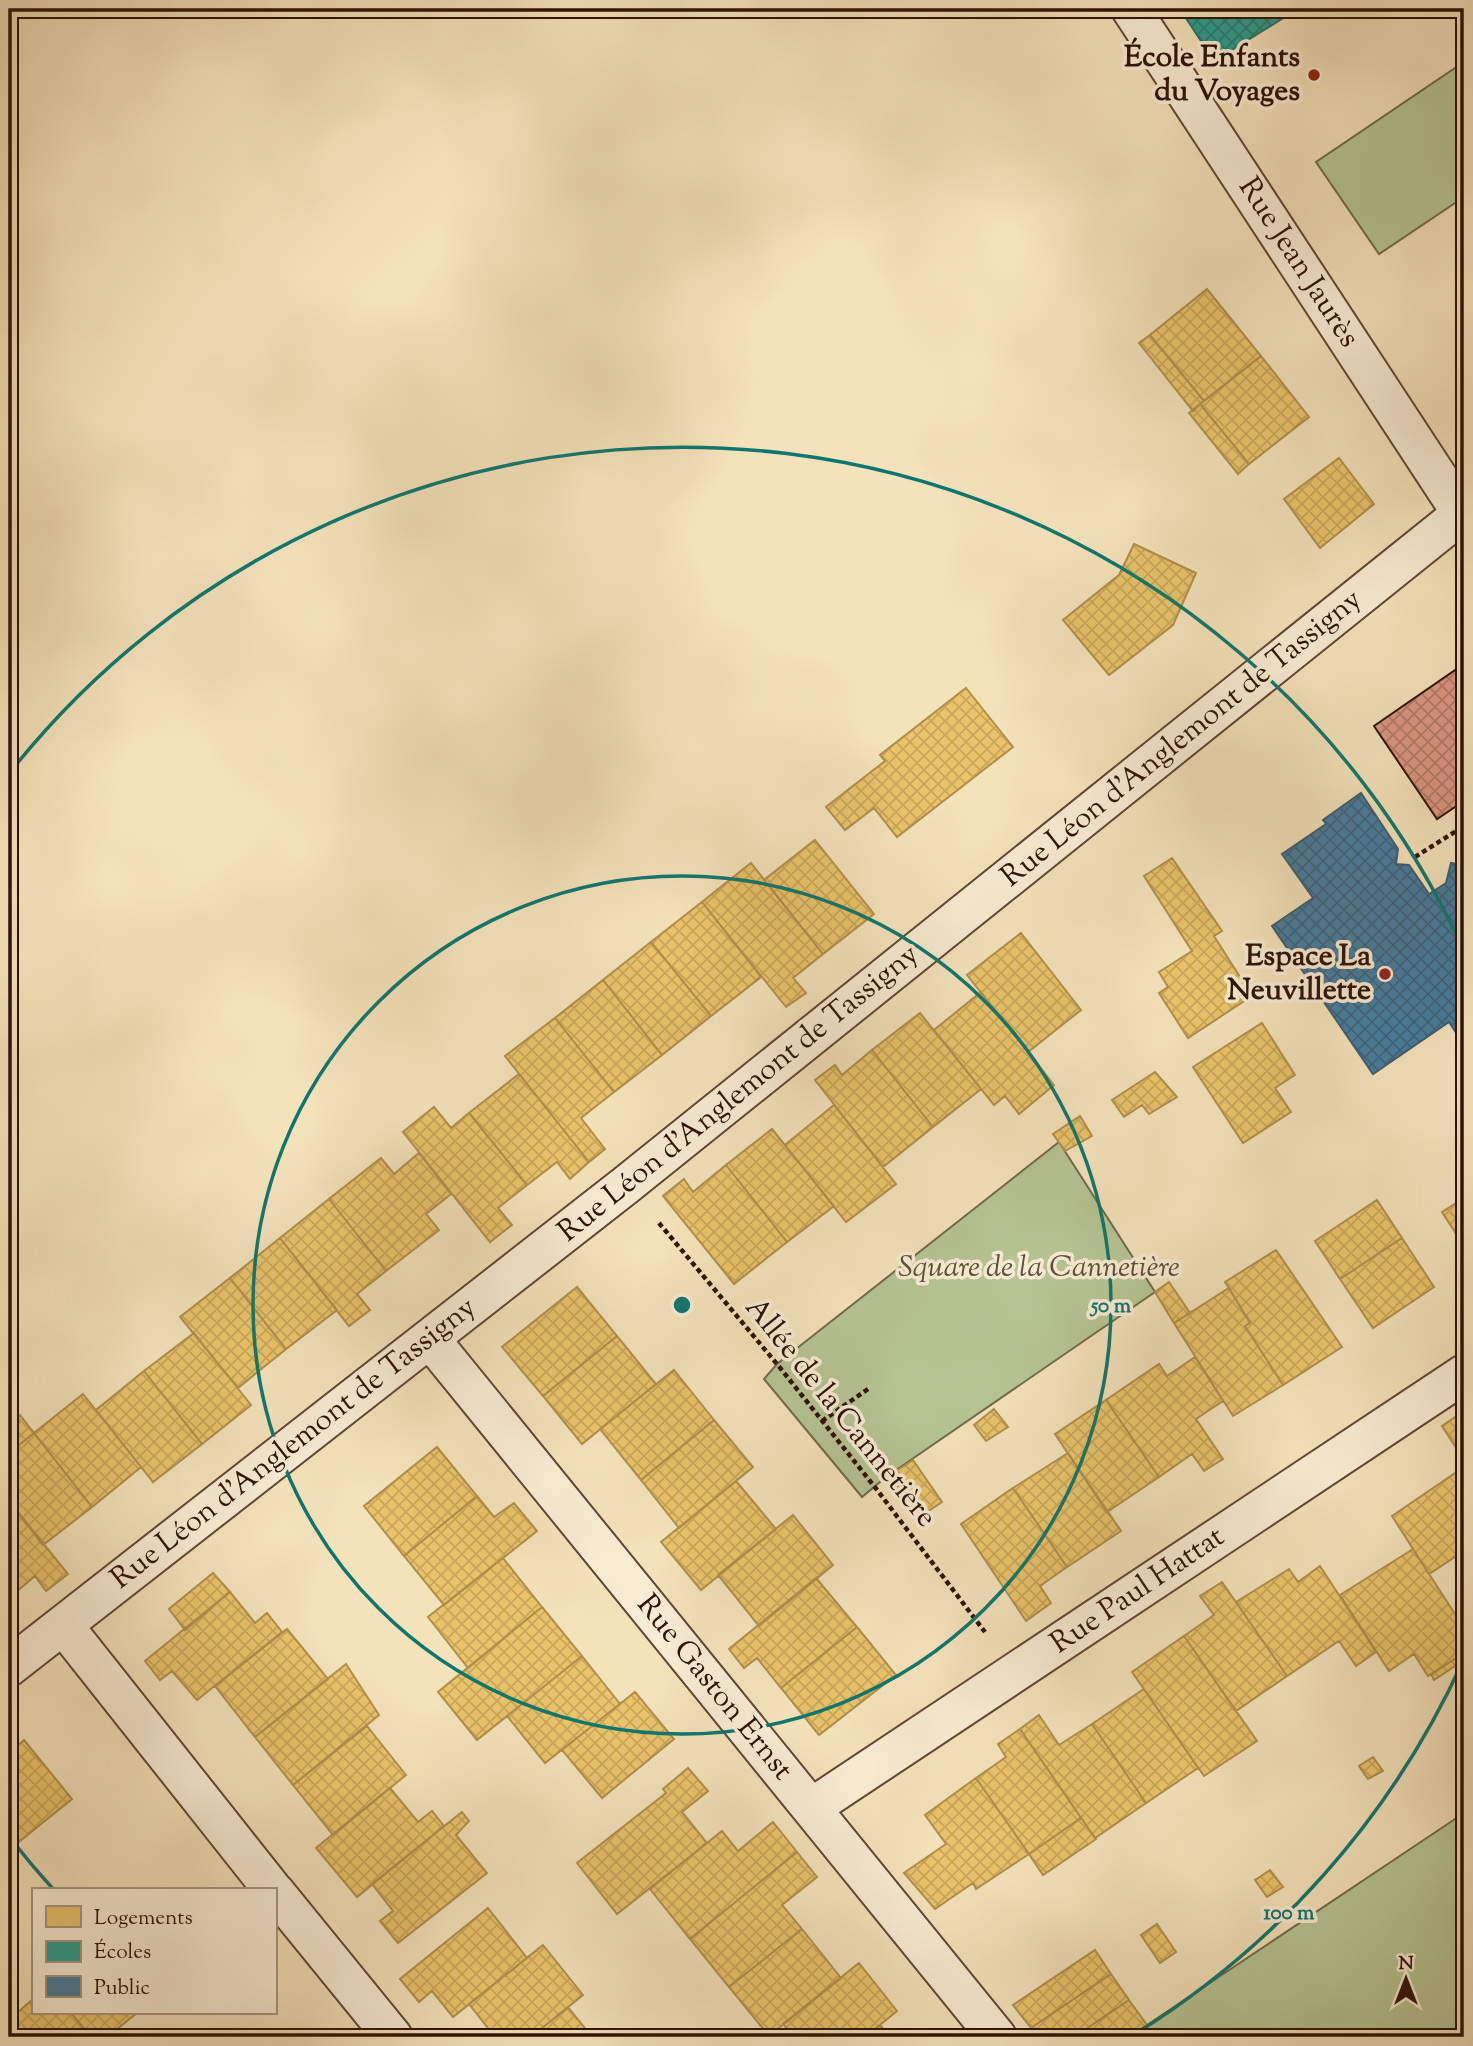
<svg xmlns="http://www.w3.org/2000/svg" width="1473" height="2046" viewBox="0 0 1473 2046" font-family="'Sorts Mill Goudy',serif">
	<style>
		.park { fill: #b6c494; stroke: #716b4c; stroke-width: 2 }
		.homes { fill: url(#homes-cross-hatch); stroke: #b08f4c; stroke-width: 2 }
		.schools { fill: url(#schools-cross-hatch); stroke: #2b7366; stroke-width: 2 }
		.public { fill: url(#public-cross-hatch); stroke: #3e5c6f; stroke-width: 2 }
		.building { fill: url(#building-cross-hatch); stroke: #2c1205; stroke-width: 2 }
		.lines { fill: none; stroke-linecap: round; stroke-linejoin: round }
		.street-casing { stroke: #5e4632; stroke-width: 42 }
		.path { stroke: #2c1205; stroke-width: 4.5; stroke-dasharray: 5 3.5; stroke-linecap: butt }
		.street { stroke: #f8ecd3; stroke-width: 38 }
		.ring { fill: none; stroke: #0f766e; stroke-width: 3.5 }
		.poi-dot { fill: #8f2418; stroke: #f8ecd3; stroke-width: 2.5 }
		.labels { text-anchor: middle; dominant-baseline: central; stroke-width: 7; stroke-linejoin: round; paint-order: stroke }
		.poi-label { font-size: 30px; font-weight: bold; fill: #2c1205; stroke: #f8ecd3; text-anchor: end }
		.street-label { font-size: 30px; fill: #2c1205; stroke: #f8ecd3 }
		.park-label { font-size: 30px; font-style: italic; fill: #5c5037; stroke: #f8ecd3 }
		.centre { fill: #0f766e; stroke: #f8ecd3; stroke-width: 3.5 }
		.ring-label { font-size: 21px; text-anchor: middle; font-weight: bold; fill: #0f766e; stroke: #f8ecd3; stroke-width: 7; stroke-linejoin: round; paint-order: stroke }
	</style>
	<defs>
		<pattern id="homes-cross-hatch" width="8" height="8" patternUnits="userSpaceOnUse" patternTransform="scale(1.75)"><rect width="8" height="8" fill="#e9c46a"/><path d="M0 0l8 8M0 8l8-8" fill="none" stroke="#c8a75a"/></pattern>
		<pattern id="schools-cross-hatch" width="8" height="8" patternUnits="userSpaceOnUse" patternTransform="scale(1.75)"><rect width="8" height="8" fill="#2a9d8f"/><path d="M0 0l8 8M0 8l8-8" fill="none" stroke="#247f73"/></pattern>
		<pattern id="public-cross-hatch" width="8" height="8" patternUnits="userSpaceOnUse" patternTransform="scale(1.75)"><rect width="8" height="8" fill="#457b9d"/><path d="M0 0l8 8M0 8l8-8" fill="none" stroke="#3a637e"/></pattern>
		<pattern id="building-cross-hatch" width="8" height="8" patternUnits="userSpaceOnUse" patternTransform="scale(1.75)"><rect width="8" height="8" fill="#db9783"/><path d="M0 0l8 8M0 8l8-8" fill="none" stroke="#b27a69"/></pattern>
	</defs>
	<rect width="100%" height="100%" fill="#f4e2bb"/>
	<filter id="stains"><feTurbulence type="fractalNoise" baseFrequency=".00286" numOctaves="4"/><feColorMatrix values="0 0 0 0 .2 0 0 0 0 .09 0 0 0 0 .02 0 0 0 .5 -.17"/></filter>
	<radialGradient id="worn" r=".72"><stop offset=".6" stop-color="#630" stop-opacity="0"/><stop offset="1" stop-color="#630" stop-opacity=".3"/></radialGradient>
	<path class="park" d="M1464 62V197L1379 254 1316 162Z
		M1059 1142 1155 1292 886 1477 862 1497 764 1379 777 1364Z
		M1464 1813V2037H1129L1147 2025Z"/>
	<path class="homes" d="M1207 289 1261 356 1204 401 1150 335Z
		M1150 335 1204 401 1193 411 1139 343Z
		M1261 356 1309 417 1249 464 1200 404Z
		M1200 404 1249 464 1238 474 1189 413Z
		M1339 458 1374 504 1320 548 1284 499Z
		M1134 544 1196 573 1173 625 1109 675 1063 620 1119 575Z
		M966 688 1013 747 897 837 874 808 845 830 826 807 885 761 880 755Z
		M815 840 874 914 823 954 764 880Z
		M1172 858 1222 931 1214 936 1252 996 1188 1038 1159 993 1168 987 1159 972 1192 951 1144 876Z
		M751 863 823 954 793 978 806 993 786 1007 702 902Z
		M702 902 761 977 711 1016 651 942Z
		M1021 933 1081 1010 1028 1052 967 975Z
		M651 942 711 1016 662 1055 603 980Z
		M603 980 662 1055 614 1092 555 1018Z
		M981 992 1054 1085 1019 1114 1005 1096 994 1105 934 1030Z
		M920 1013 981 1089 933 1127 872 1050Z
		M555 1018 614 1092 581 1118 605 1149 589 1162 505 1056Z
		M1262 1023 1295 1075 1275 1088 1291 1112 1243 1143 1193 1067Z
		M872 1050 933 1127 883 1167 815 1080 835 1065 842 1075Z
		M1155 1072 1177 1097 1149 1114 1142 1105 1124 1117 1112 1100Z
		M519 1074 589 1162 570 1179 557 1162 527 1185 469 1113Z
		M834 1105 896 1184 846 1222 785 1145Z
		M434 1107 451 1128 469 1113 527 1185 498 1208 512 1225 490 1242 403 1132Z
		M1080 1116 1092 1136 1065 1151 1053 1134Z
		M772 1129 834 1206 787 1242 726 1165Z
		M419 1153 451 1194 426 1214 439 1230 386 1271 329 1199 381 1158 394 1174Z
		M726 1165 787 1242 734 1284 663 1196 684 1179 693 1192Z
		M1464 1198V1246L1442 1212Z
		M329 1199 386 1271 357 1294 370 1310 349 1326 280 1238Z
		M1377 1200 1402 1238 1340 1279 1315 1241Z
		M280 1238 337 1310 286 1349 230 1278Z
		M1402 1238 1434 1287 1373 1328 1340 1279Z
		M1276 1250 1342 1347 1283 1385 1245 1326 1250 1323 1225 1282Z
		M230 1278 286 1349 238 1388 180 1317Z
		M1169 1282 1190 1313 1174 1323 1155 1292Z
		M577 1287 617 1336 543 1396 502 1347Z
		M1229 1288 1250 1323 1245 1326 1283 1385 1233 1416 1174 1323Z
		M194 1333 251 1405 202 1444 144 1371Z
		M617 1336 656 1384 582 1444 543 1396Z
		M1195 1357 1223 1401 1196 1419 1223 1459 1204 1471 1192 1454 1159 1477 1106 1400 1159 1364 1167 1376Z
		M674 1370 714 1420 641 1480 600 1429Z
		M144 1371 202 1444 153 1482 96 1410Z
		M83 1394 141 1467 92 1507 34 1433Z
		M1106 1400 1159 1477 1107 1512 1055 1434Z
		M994 1409 1008 1427 986 1441 974 1425Z
		M1464 1411V1460L1442 1426Z
		M20 1415 34 1433 9 1453V1425Z
		M714 1420 753 1467 679 1528 641 1480Z
		M34 1433 92 1507 43 1545 9 1501V1453Z
		M437 1447 477 1496 404 1556 364 1506Z
		M1068 1453 1121 1531 1067 1567 1013 1488Z
		M913 1460 942 1502 918 1518 890 1475Z
		M1464 1467V1551L1429 1574 1392 1516Z
		M736 1481 776 1529 701 1590 661 1542Z
		M1013 1488 1067 1567 1040 1586 1051 1603 1026 1621 961 1524Z
		M477 1496 494 1517 514 1503 537 1531 444 1605 404 1556Z
		M9 1501 68 1574 46 1591 35 1576 9 1598Z
		M793 1515 833 1565 759 1626 718 1575Z
		M1413 1549 1464 1628V1653L1428 1676 1414 1654 1389 1671 1340 1595Z
		M503 1558 542 1607 468 1668 428 1617Z
		M1320 1566 1376 1652 1356 1666 1339 1641 1287 1676 1236 1602 1289 1569 1298 1582Z
		M213 1573 230 1592 185 1630 169 1609Z
		M816 1578 857 1627 781 1688 757 1658 744 1668 729 1649Z
		M1222 1582 1287 1676 1236 1711 1184 1636 1214 1615 1200 1596Z
		M230 1592 255 1623 267 1613 282 1632 197 1700 172 1671 160 1680 145 1661Z
		M542 1607 582 1656 477 1740 438 1692Z
		M857 1627 896 1675 819 1735 781 1688Z
		M287 1629 328 1679 255 1737 215 1686Z
		M1184 1636 1257 1741 1204 1776 1132 1672Z
		M1464 1653V1660L1434 1680 1431 1674Z
		M582 1656 620 1704 545 1763 507 1716Z
		M346 1664 379 1715 293 1785 255 1737Z
		M1144 1689 1198 1768 1146 1803 1092 1724Z
		M635 1692 674 1739 602 1798 562 1750Z
		M1039 1715 1059 1745 1092 1724 1146 1803 1095 1838 1020 1729Z
		M367 1726 406 1775 333 1835 293 1785Z
		M1020 1729 1081 1818 1029 1854 976 1778 1006 1757 998 1744Z
		M24 1740 72 1799 9 1850V1753Z
		M1373 1757 1383 1771 1368 1779 1359 1766Z
		M688 1768 708 1791 682 1812 707 1843 617 1914 577 1863 666 1793 663 1789Z
		M976 1778 1029 1854 976 1889 973 1883 935 1909 904 1873 946 1844 925 1815Z
		M390 1788 418 1822 432 1811 444 1826 357 1897 316 1848Z
		M462 1812 469 1821 456 1835 487 1873 398 1943 380 1921 393 1911 372 1884Z
		M1081 1818 1096 1839 1043 1875 1029 1854Z
		M773 1822 797 1852 690 1939 650 1889 722 1831 738 1851Z
		M797 1852 817 1877 782 1905 802 1929 729 1987 690 1939Z
		M1270 1870 1283 1887 1267 1897 1255 1880Z
		M488 1908 527 1958 453 2017 432 1991 419 2002 400 1979Z
		M1157 1924 1176 1952 1160 1963 1141 1935Z
		M802 1929 841 1978 769 2036 729 1987Z
		M543 1945 583 1995 531 2037H495L469 2004Z
		M1095 1950 1111 1974 1031 2028 1013 2005Z
		M859 1963 897 2011 865 2037H794L783 2024Z
		M1111 1974 1129 2000 1074 2037H1038L1031 2028Z
		M33 1999V2013H71L91 2037H9V2020Z
		M1129 2000 1147 2025 1129 2037H1074Z
		M568 2007 592 2037H531Z
		M71 2013H137L107 2037H91Z
		M880 2025 890 2037H865Z"/>
	<path class="schools" d="M1180 9H1298L1214 61Z"/>
	<path class="public" d="M1361 793 1398 849 1396 864 1409 865 1429 894 1446 883 1451 863 1464 865V1045L1449 1022 1373 1074 1272 926 1313 898 1282 854 1326 824 1323 820Z"/>
	<path class="building" d="M1464 664V801L1437 819 1374 726Z"/>
	<g class="lines">
		<g class="street-casing">
			<path id="street" d="M1131 9 1464 517
				M430 1339 997 2037
				M63 1625 273 1890
				M9 1667 626 1185 1464 512
				M811 1808 1464 1374
				M275 1892 393 2037"/>
		</g>
		<path class="path" d="M1415 857 1464 826
			M659 1223 777 1364 874 1486 985 1632
			M822 1421 868 1389"/>
		<use href="#street" class="street"/>
	</g>
	<g class="ring">
		<circle cx="682" cy="1305" r="429"/>
		<path d="M1463 1661A858 858 0 0 1 1130 2037M54 1890A858 858 0 0 1 11 1839M11 771A858 858 0 0 1 1463 949"/>
	</g>
	<g class="poi-dot">
		<circle cx="1314" cy="75" r="7"/>
		<circle cx="1385" cy="974" r="7"/>
	</g>
	<g class="labels">
		<g class="poi-label">
			<text x="1300" y="58">École Enfants<tspan x="1300" dy="34">du Voyages</tspan></text>
			<text x="1371" y="957">Espace La<tspan x="1371" dy="34">Neuvillette</tspan></text>
		</g>
		<g class="street-label">
			<text transform="translate(1298 263) rotate(57)">Rue Jean Jaurès</text>
			<text transform="translate(1182 739) rotate(-39)">Rue Léon d'Anglemont de Tassigny</text>
			<text transform="translate(739 1094) rotate(-39)">Rue Léon d'Anglemont de Tassigny</text>
			<text transform="translate(840 1413) rotate(51)">Allée de la Cannetière</text>
			<text transform="translate(294 1444) rotate(-38)">Rue Léon d'Anglemont de Tassigny</text>
			<text transform="translate(1138 1591) rotate(-34)">Rue Paul Hattat</text>
			<text transform="translate(714 1688) rotate(51)">Rue Gaston Ernst</text>
		</g>
		<g class="park-label">
			<text x="1039" y="1268">Square de la Cannetière</text>
		</g>
	</g>
	<circle cx="682" cy="1305" r="10" class="centre"/>
	<g class="ring-label">
		<text x="1111" y="1312">50 m</text>
		<text x="1289" y="1919">100 m</text>
	</g>
	<rect width="1473" height="2046" fill="none" stroke="#f4e2bb" stroke-width="35"/>
	<rect x="10" y="10" width="1452" height="2025" fill="none" stroke="#2c1205" stroke-width="3.5"/>
	<rect x="18" y="18" width="1438" height="2011" fill="none" stroke="#2c1205" stroke-width="2"/>
	<rect x="32" y="1888" width="245" height="126" fill="#f8ecd3" stroke="#a69581" stroke-width="2"/>
	<rect x="46" y="1906" width="35" height="21" fill="#e9c46a" stroke="#a69581" stroke-width="2"/>
	<text x="94" y="1924" font-size="21" fill="#2c1205">Logements</text>
	<rect x="46" y="1941" width="35" height="21" fill="#2a9d8f" stroke="#a69581" stroke-width="2"/>
	<text x="94" y="1958" font-size="21" fill="#2c1205">Écoles</text>
	<rect x="46" y="1976" width="35" height="21" fill="#457b9d" stroke="#a69581" stroke-width="2"/>
	<text x="94" y="1994" font-size="21" fill="#2c1205">Public</text>
	<g transform="translate(1406 1979)" stroke="#f8ecd3" stroke-width="5" paint-order="stroke">
	<path d="M0-5L12 26L0 18L-12 26Z" fill="#2c1205"/>
	<text y="-10" font-size="19" font-weight="bold" text-anchor="middle" fill="#2c1205">N</text>
	</g>
	<rect width="100%" height="100%" filter="url(#stains)"/>
	<rect width="100%" height="100%" fill="url(#worn)"/>
</svg>
